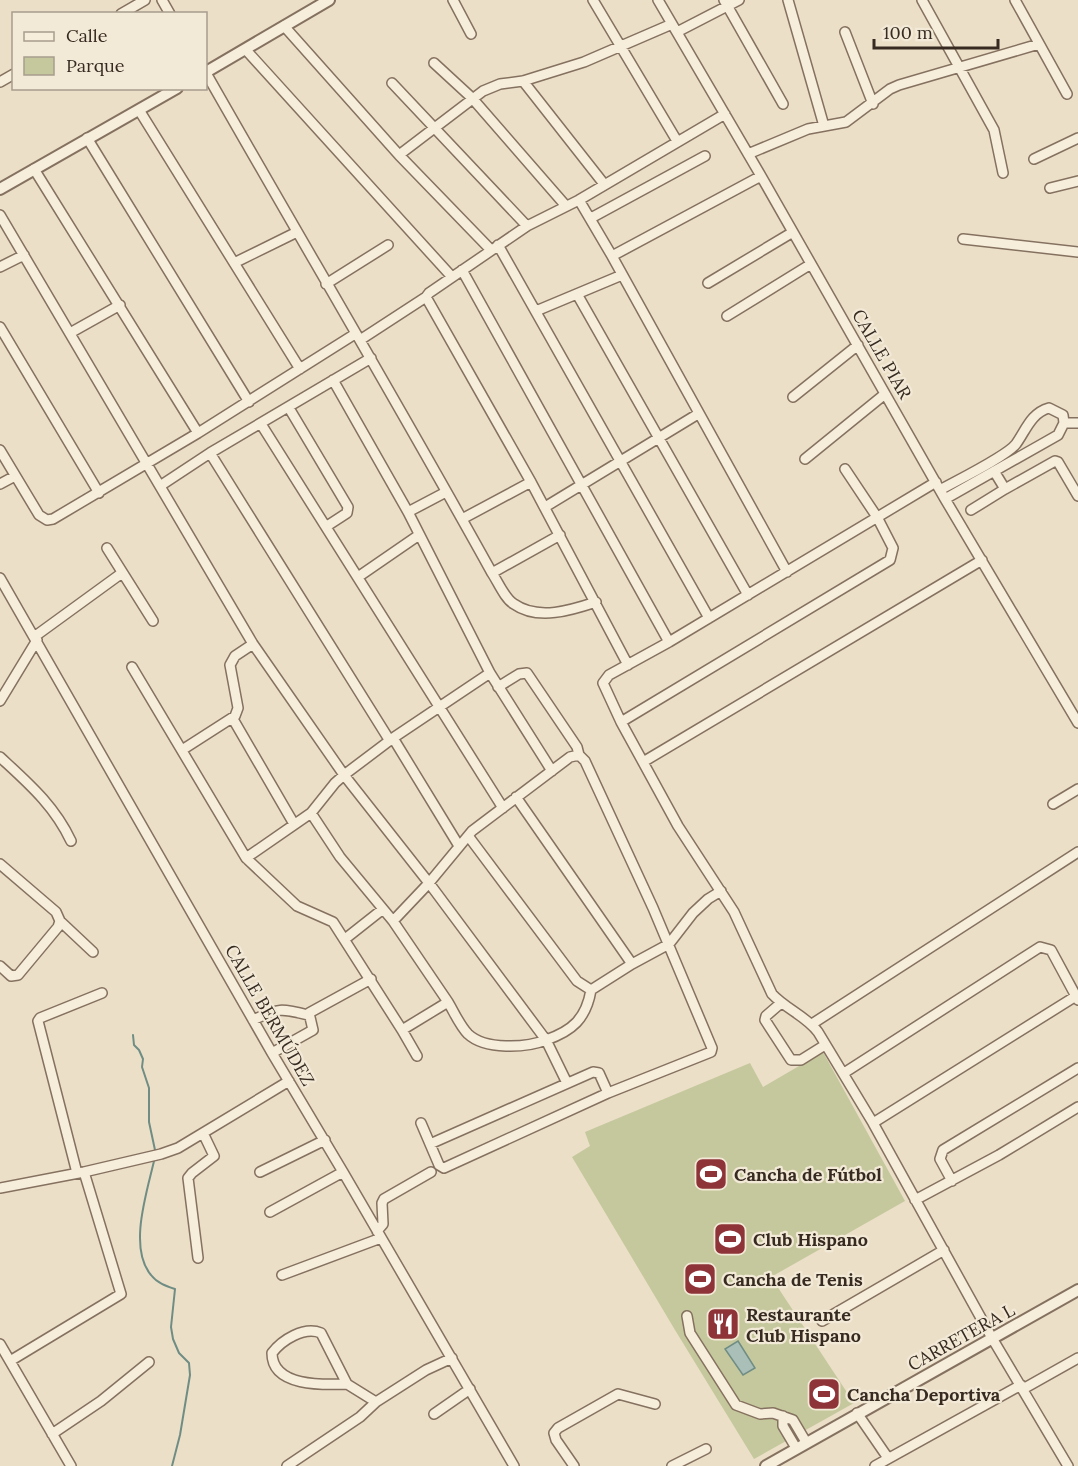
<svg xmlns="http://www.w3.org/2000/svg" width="1078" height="1466" viewBox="0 0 1078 1466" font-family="Lora,serif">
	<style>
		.green { fill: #c5c89d }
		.water { fill: #a9bfb7; stroke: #708d84; stroke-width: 1.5 }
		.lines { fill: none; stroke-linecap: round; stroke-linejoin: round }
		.stream { stroke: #708d84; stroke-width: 2 }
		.minor-casing { stroke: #85715f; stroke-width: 12 }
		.tertiary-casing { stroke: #85715f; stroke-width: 14 }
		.minor { stroke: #f6eddb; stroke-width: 9 }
		.tertiary { stroke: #f6eddb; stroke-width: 10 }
		.labels { text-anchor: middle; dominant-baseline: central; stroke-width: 4.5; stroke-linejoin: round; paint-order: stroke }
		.street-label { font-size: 18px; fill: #372b21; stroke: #f3e9d7 }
		.poi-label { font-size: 18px; font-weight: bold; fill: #372b21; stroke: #f3e9d7; text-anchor: start }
	</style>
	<rect width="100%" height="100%" fill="#ebdfc8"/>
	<path class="green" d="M823 1052 905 1201 771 1277 854 1403 754 1459 675 1330 572 1157 590 1146 585 1132 750 1063 763 1087Z"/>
	<path class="water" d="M738 1341 755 1368 743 1375 725 1349Z"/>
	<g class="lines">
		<path class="stream" d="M133 1035 134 1045 139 1050 143 1059 142 1067 149 1088V1122L155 1150
			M154 1161C147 1192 128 1248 151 1275 157 1283 166 1286 175 1289L171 1327 173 1339 179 1353 189 1363 190 1375 180 1435 172 1466"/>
		<g class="minor-casing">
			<path id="minor" d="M162 0 170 14
				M453 0 471 34
				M593 0 677 141
				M658 0 761 176 945 499 1078 723
				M724 0 783 104
				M788 0 824 126
				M922 0 994 130 1003 173
				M1015 0 1067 94
				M121 14 145 0
				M284 26 399 155 491 250
				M677 32 739 0
				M845 32 873 104
				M246 50 452 277
				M434 63 472 98 566 206
				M206 73C301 240 399 405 492 573 498 582 505 599 514 604 538 621 572 610 596 602
				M523 81 604 184
				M0 82 14 74
				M392 83 527 226
				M139 110 300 369
				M87 138 249 402
				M748 154 808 129 846 122 890 89 899 85 1039 44
				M399 155 483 91 500 84 523 81 584 62 672 24
				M1034 159 1078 138
				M34 169 198 433
				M1050 188 1078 181
				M579 200 612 256 787 572
				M0 215 253 644 344 775 429 883 546 1040C572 1031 586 1019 591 990L632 964 669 944 693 913 708 899 721 891
				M591 218 705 156
				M963 239 1078 252
				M498 245 709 618
				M612 256 761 176
				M234 263 297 232
				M0 267 24 255
				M462 270 669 642
				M708 283 793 232
				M326 284 388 245
				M577 294 748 595
				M426 297 531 482 628 665
				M536 311 622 275
				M727 316 811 264
				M0 327 99 493
				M70 333 120 305
				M360 340 426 297 429 293 527 226 579 200 725 114
				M333 380 408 512 490 673 552 771
				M793 397 858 345
				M289 408 348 507 347 513 327 526
				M1064 423H1078
				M261 424 503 808
				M0 450 39 515 47 520 53 519 198 433 355 334
				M210 453 390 741
				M805 459 885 394
				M936 482 669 642 609 675 603 683 621 722 678 826 734 912 772 994C786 1009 806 1016 818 1032L873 1123 992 1338 1068 1466
				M0 484 15 476
				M160 486 210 453 371 358
				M1005 489 1055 461 1058 462 1078 496
				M940 490C956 481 1007 456 1016 444 1026 430 1031 413 1049 408L1063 415 1064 423 1058 435 945 499
				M545 507 698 414
				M971 510 1005 489 994 471
				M408 512 446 492
				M462 519 531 482
				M107 548 153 621
				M492 573 560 535
				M358 577 419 535
				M0 578 272 1053 343 1172 514 1466
				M34 637 122 573
				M132 667 246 858 297 906 333 922 402 1030 448 1002C454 1012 460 1026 468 1034 485 1050 526 1048 546 1040L567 1083
				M498 687 519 674 527 673 577 747 579 755
				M0 701 37 640
				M233 719 294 824
				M621 722 890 560 893 548 877 517 845 469
				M393 738 459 846
				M182 750 235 716 238 708 230 665 235 656 253 644
				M0 757C28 783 54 805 71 841
				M643 762 982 560
				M516 797 632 964
				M1053 804 1078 789
				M311 813 340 857 393 921 448 1002
				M469 837 577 981 591 990
				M246 858 311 813 335 783 344 775 393 738 490 673
				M0 864 56 912 60 921 58 927 18 975 11 976 0 966
				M60 921 93 952
				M393 921 429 883 472 831 570 757 579 755 585 761 653 908 712 1048 711 1052 608 1093 444 1168 439 1165 421 1123
				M345 939 383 909
				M781 1003 766 1016 765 1020 791 1060H801L825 1045
				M253 1020C279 1008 281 1008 308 1015
				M812 1024 1078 852
				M402 1030 417 1056
				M272 1053 313 1030 309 1013 371 979
				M844 1073 1040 947 1051 950 1078 1000
				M873 1123 1076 996
				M430 1144 593 1072 599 1073 608 1093
				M260 1172 325 1140
				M77 1173 38 1021 40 1018 102 993
				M952 1181 940 1159 943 1150 1078 1068
				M0 1188 84 1172 161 1154 178 1148 289 1081
				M915 1200 999 1155 1078 1107
				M270 1212 343 1172
				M377 1231 383 1224 382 1203 384 1199 431 1172
				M198 1258 188 1178 192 1173 214 1156 203 1133
				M282 1275 381 1238
				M687 1316 690 1333 736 1405 760 1414 773 1413 793 1420 806 1442
				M822 1321 944 1250
				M0 1344 71 1466
				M10 1361 121 1294 84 1172
				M347 1384C323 1385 272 1387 272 1353 282 1340 304 1326 321 1333L347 1384 376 1402
				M1023 1389 1078 1358
				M857 1413 888 1458
				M434 1414 470 1389
				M783 1416V1426L796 1448
				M52 1434 101 1401 149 1362
				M287 1466 360 1417 376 1402 426 1370 452 1358
				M574 1466 556 1440 554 1433 558 1428 618 1394 655 1404
				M672 1466 706 1449
				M875 1466 1021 1385"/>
		</g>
		<g class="tertiary-casing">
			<path id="tertiary" d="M206 72 329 0
				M0 189 177 88
				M766 1466 1078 1290"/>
		</g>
		<use href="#minor" class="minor"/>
		<use href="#tertiary" class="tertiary"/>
	</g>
	<defs>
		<g id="stadium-square" transform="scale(1.725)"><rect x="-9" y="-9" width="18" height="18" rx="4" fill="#8e3439" stroke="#f3e9d7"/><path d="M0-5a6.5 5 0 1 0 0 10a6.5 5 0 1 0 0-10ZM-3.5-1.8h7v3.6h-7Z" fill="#fff"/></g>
		<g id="restaurant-square" transform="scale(1.725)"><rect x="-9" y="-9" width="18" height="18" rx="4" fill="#8e3439" stroke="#f3e9d7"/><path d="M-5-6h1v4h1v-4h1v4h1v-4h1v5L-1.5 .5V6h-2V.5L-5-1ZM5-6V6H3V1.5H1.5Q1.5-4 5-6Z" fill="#fff"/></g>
	</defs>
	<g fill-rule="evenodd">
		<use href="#stadium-square" x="711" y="1174"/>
		<use href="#stadium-square" x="730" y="1239"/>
		<use href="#stadium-square" x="700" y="1279"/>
		<use href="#restaurant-square" x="723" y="1324"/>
		<use href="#stadium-square" x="824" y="1394"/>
	</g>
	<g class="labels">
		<g class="street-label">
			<text transform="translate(882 354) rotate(60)">CALLE PIAR</text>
			<text transform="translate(270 1015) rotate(60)">CALLE BERMÚDEZ</text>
			<text transform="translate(961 1337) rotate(-29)">CARRETERA L</text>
		</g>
		<g class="poi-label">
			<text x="734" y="1174">Cancha de Fútbol</text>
			<text x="753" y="1239">Club Hispano</text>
			<text x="723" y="1279">Cancha de Tenis</text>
			<text x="746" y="1314">Restaurante<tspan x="746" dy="21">Club Hispano</tspan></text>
			<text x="847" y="1394">Cancha Deportiva</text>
		</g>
	</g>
	<rect x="12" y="12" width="195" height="78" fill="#f3e9d7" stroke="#a89d8e" stroke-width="1.5"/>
	<rect x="24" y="32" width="30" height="9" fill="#f6eddb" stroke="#a89d8e" stroke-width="1.5"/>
	<text x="66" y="42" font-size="18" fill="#372b21">Calle</text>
	<rect x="24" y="57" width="30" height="18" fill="#c5c89d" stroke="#a89d8e" stroke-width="1.5"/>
	<text x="66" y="72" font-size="18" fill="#372b21">Parque</text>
	<path d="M874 39v9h124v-9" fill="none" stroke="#372b21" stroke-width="3"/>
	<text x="883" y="39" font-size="18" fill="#372b21" stroke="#f3e9d7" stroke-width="4.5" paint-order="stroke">100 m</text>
</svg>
